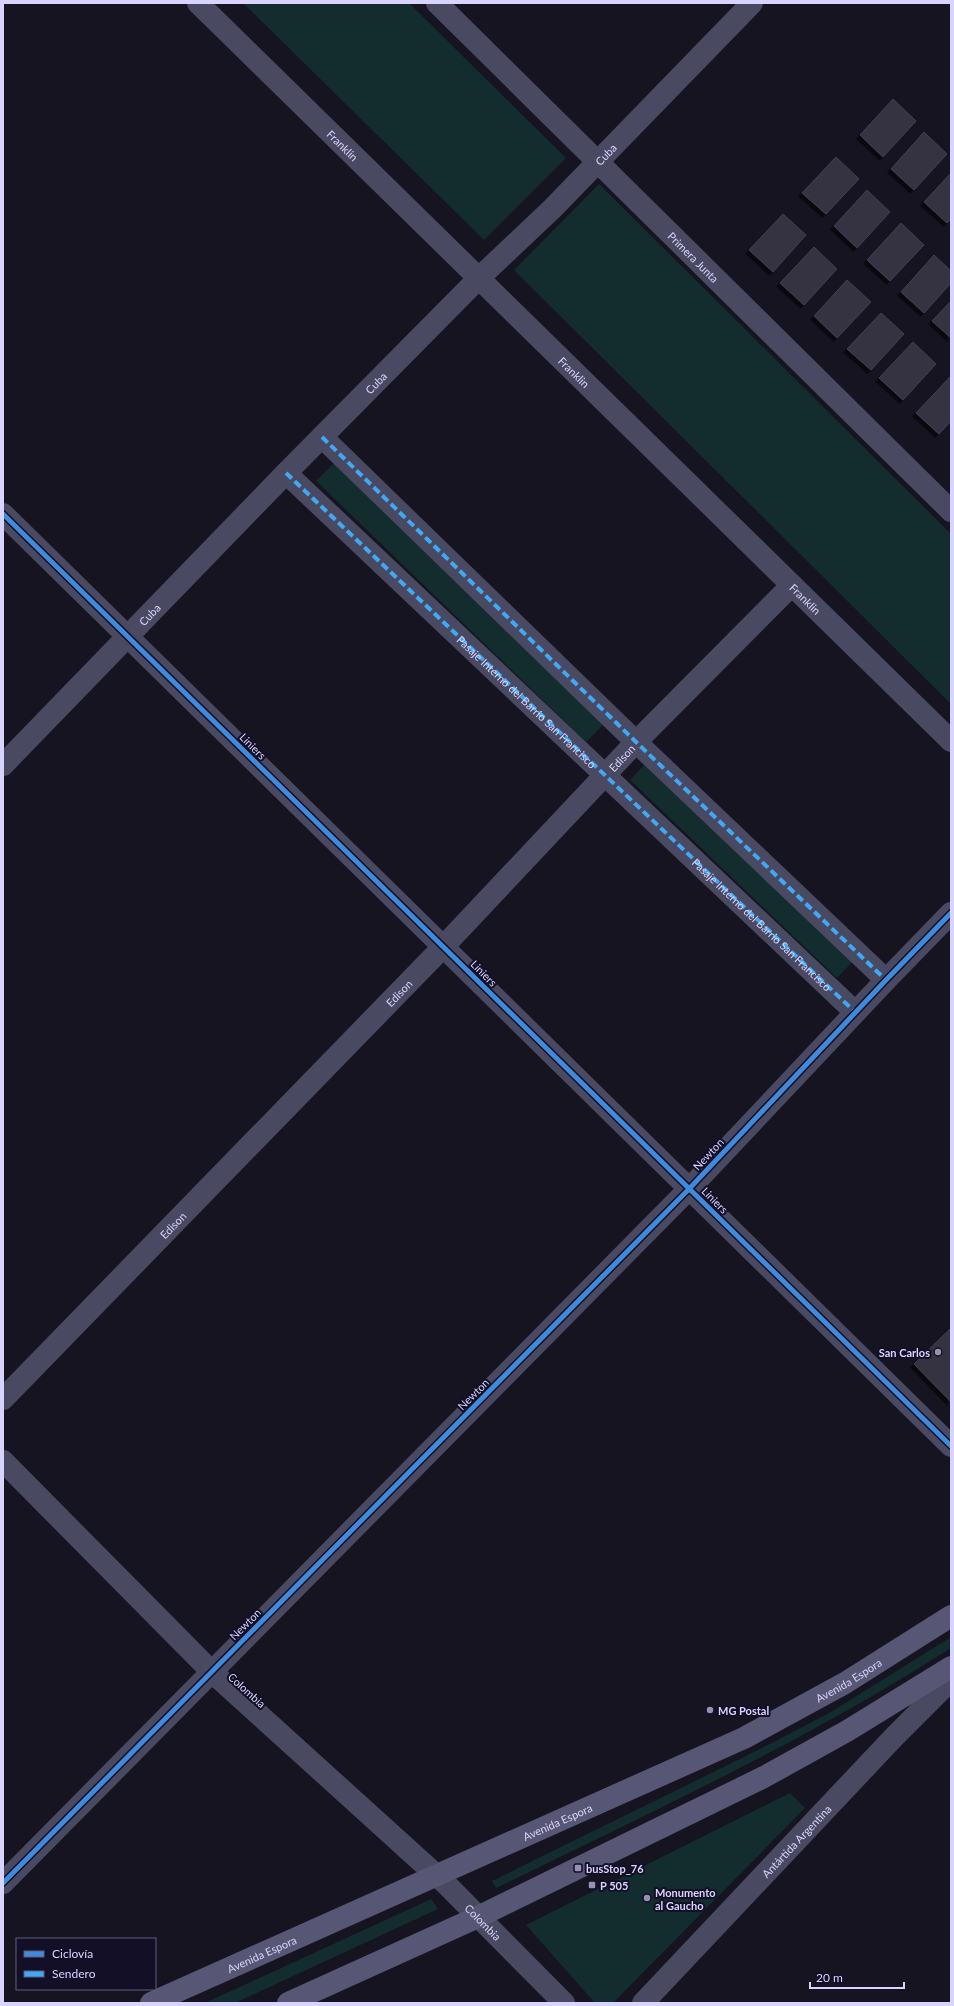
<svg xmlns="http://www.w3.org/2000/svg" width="954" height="2006" viewBox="0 0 954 2006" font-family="Lato,sans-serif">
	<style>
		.green { fill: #132c2d }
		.building { fill: #343243; stroke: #433f54; filter: url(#shadow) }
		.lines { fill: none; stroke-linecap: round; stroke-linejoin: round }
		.minor { stroke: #4a4962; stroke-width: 22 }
		.tertiary { stroke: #4a4962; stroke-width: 22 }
		.secondary { stroke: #575674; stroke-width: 22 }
		.quiet { stroke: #3fa9f5; stroke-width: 4; stroke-dasharray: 8 4; stroke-linecap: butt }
		.cycleway-casing { stroke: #130f26; stroke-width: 8 }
		.cycleway { stroke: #408adc; stroke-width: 5 }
		.poi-dot { fill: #9591b1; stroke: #130f26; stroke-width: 1.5 }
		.labels { text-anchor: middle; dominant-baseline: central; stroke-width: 4; stroke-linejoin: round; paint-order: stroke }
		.street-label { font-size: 11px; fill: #d9d4ff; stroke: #130f26 }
		.poi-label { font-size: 11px; font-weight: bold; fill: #d9d4ff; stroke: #130f26; text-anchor: start }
	</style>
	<defs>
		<filter id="shadow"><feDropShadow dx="-3.5" dy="3.5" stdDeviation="0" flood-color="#0009"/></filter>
	</defs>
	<rect width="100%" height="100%" fill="#161421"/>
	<path class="green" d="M243 3H409L566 158 484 240Z
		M599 184 951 534V704L514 270Z
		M335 462 605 723 586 742 316 481Z
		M647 762 854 960 837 978 630 780Z
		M951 1637V1648C806 1741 650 1813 496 1888L492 1881 760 1749 831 1712Z
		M790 1793 805 1808 613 2003H595L526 1925Z
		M431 1899 438 1909 235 2003H205Z"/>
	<path class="building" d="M893 99 916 121 883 157 860 135Z
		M924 132 947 154 914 190 891 169Z
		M836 157 859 179 826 214 802 193Z
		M951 173V219L947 223 924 202Z
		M867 190 890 212 857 248 834 226Z
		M783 214 806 235 773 272 749 250Z
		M901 223 924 245 890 281 867 260Z
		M814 247 837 269 804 305 780 283Z
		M934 255 951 271V283L924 313 901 292Z
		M847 280 871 302 837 338 814 316Z
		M951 301V338L932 321Z
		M881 313 904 334 871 370 847 349Z
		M913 342 936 364 903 400 879 378Z
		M950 377 951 378V421L939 434 916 413Z
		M951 1328V1402L914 1364Z"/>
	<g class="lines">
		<g class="minor">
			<path d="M322 437 636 742 886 980"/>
			<path id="s1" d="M286 473 855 1012"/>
			<path d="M3 514 951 1446"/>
			<path id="s2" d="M3 765 286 473 479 278 552 209 752 3"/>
			<path id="s3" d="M3 1399 443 947 636 742 792 585"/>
			<path id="s4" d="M3 1461 212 1672 446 1884 564 2003"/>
			<path d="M3 1883 689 1189 886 980 951 913"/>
			<path id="s5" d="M643 2003 894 1737 951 1680"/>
		</g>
		<g class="tertiary">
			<path id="s6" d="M198 3 951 741"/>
			<path id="s7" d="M437 3 951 511"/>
		</g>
		<g class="secondary">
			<path id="s8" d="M151 2003 744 1738 845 1683 951 1616"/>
			<path d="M288 2003 478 1917 764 1777 847 1731 951 1667"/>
		</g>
		<path class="quiet" d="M322 437 636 742 886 980
			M286 473 855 1012"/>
		<g class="cycleway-casing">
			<path id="cycleway" d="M3 514 951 1446
				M3 1883 689 1189 886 980 951 913"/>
		</g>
		<use href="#cycleway" class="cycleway"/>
	</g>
	<g class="poi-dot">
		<circle cx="938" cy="1352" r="4"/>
		<circle cx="710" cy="1710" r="4"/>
		<rect x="574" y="1864" width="8" height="8" rx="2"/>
		<rect x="588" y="1881" width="8" height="8" rx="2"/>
		<circle cx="647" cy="1898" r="4"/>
	</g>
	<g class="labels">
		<g class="street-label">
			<text stroke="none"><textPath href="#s6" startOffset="203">Franklin</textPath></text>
			<text stroke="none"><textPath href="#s2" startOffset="858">Cuba</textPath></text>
			<text stroke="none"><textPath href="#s7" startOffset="361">Primera Junta</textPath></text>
			<text stroke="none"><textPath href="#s6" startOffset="527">Franklin</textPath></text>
			<text stroke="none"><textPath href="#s2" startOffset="534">Cuba</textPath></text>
			<text stroke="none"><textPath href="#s6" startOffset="851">Franklin</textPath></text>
			<text stroke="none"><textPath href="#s2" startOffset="210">Cuba</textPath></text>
			<text stroke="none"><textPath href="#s1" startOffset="332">Pasaje Interno del Barrio San Francisco</textPath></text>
			<text transform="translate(253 746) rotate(45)">Liniers</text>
			<text stroke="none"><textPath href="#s3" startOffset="891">Edison</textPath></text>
			<text stroke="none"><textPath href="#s1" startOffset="656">Pasaje Interno del Barrio San Francisco</textPath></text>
			<text transform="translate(484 973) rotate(45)">Liniers</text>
			<text stroke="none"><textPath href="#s3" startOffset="567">Edison</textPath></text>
			<text transform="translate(708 1154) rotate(-47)">Newton</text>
			<text transform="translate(715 1200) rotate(45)">Liniers</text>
			<text stroke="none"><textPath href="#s3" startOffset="243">Edison</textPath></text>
			<text transform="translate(473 1394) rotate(-45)">Newton</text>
			<text transform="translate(245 1624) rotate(-45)">Newton</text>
			<text stroke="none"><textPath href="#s8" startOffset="769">Avenida Espora</textPath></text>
			<text transform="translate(247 1690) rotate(42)">Colombia</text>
			<text stroke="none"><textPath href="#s8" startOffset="445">Avenida Espora</textPath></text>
			<text stroke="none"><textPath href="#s5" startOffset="223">Antártida Argentina</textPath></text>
			<text stroke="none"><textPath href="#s4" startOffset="666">Colombia</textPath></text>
			<text stroke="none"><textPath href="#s8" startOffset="121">Avenida Espora</textPath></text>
		</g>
		<g class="poi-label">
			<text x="930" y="1352" text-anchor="end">San Carlos</text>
			<text x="718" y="1710">MG Postal</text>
			<text x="586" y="1868">busStop_76</text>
			<text x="600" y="1885">P 505</text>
			<text x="655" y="1892">Monumento<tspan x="655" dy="13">al Gaucho</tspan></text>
		</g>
	</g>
	<rect width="954" height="2006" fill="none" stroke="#d9d4ff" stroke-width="8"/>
	<rect x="16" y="1938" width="140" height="52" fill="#130f26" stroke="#625e7d"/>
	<rect x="24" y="1951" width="20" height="6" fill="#408adc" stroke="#625e7d"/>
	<text x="52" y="1958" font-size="12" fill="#d9d4ff">Ciclovía</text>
	<rect x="24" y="1971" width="20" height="6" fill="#3fa9f5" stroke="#625e7d"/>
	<text x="52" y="1978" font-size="12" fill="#d9d4ff">Sendero</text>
	<path d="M810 1982v6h94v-6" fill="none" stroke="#d9d4ff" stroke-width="2"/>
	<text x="816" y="1982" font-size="12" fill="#d9d4ff" stroke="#130f26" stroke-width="3" paint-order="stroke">20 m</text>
</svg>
